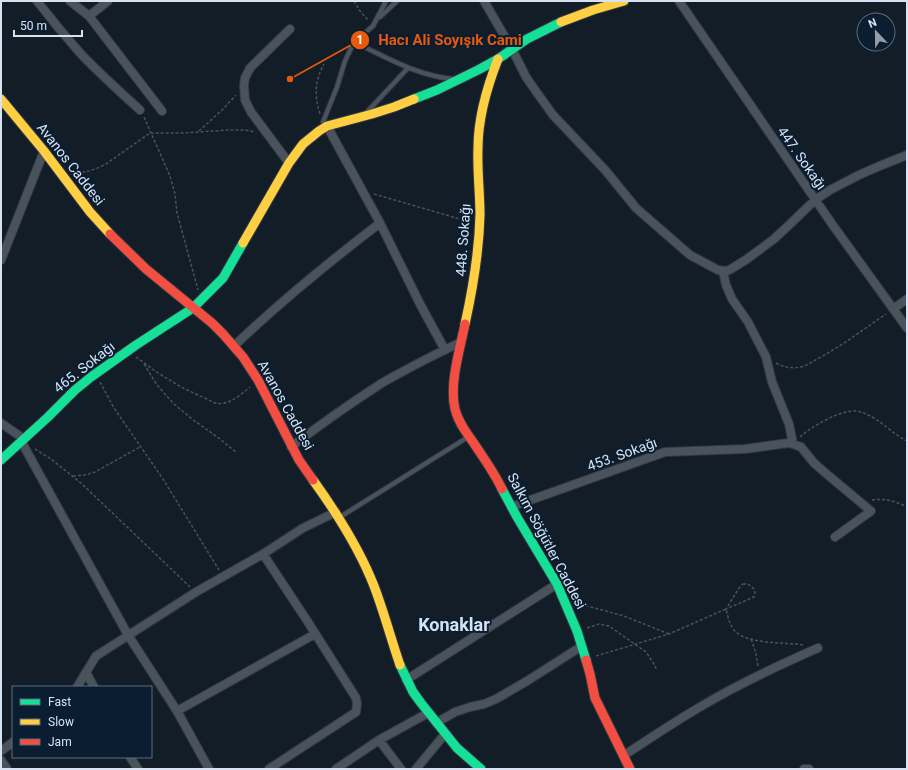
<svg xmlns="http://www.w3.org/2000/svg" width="908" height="770" viewBox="0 0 908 770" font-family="Roboto,sans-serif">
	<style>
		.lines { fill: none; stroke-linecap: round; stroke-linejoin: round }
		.lane-casing { stroke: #313841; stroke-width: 6 }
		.street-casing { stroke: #313841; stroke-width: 10 }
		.fast-casing { stroke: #313841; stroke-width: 11 }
		.slow-casing { stroke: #313841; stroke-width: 11 }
		.jam-casing { stroke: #313841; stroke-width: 11 }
		.path { stroke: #4a5259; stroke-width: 1.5; stroke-dasharray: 3 2; stroke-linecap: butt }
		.lane { stroke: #4a535b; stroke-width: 4 }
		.street { stroke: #4a535b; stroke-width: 8 }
		.fast { stroke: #16e098; stroke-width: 9 }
		.slow { stroke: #ffcf43; stroke-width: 9 }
		.jam { stroke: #f24e42; stroke-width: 9 }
		.labels { text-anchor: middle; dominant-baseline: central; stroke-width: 4; stroke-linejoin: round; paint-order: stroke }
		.street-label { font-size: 14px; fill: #d7e3f0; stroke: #0a1d31 }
		.district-label { font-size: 18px; font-weight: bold; fill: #d7e3f0; stroke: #0a1d31 }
		.leader { fill: none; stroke: #e8590c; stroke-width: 1.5 }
		.callout-dot { fill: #e8590c; stroke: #0a1d31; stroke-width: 1.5 }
		.mark-label { font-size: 12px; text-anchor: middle; font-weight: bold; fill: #fff }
		.callout-label { font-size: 15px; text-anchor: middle; font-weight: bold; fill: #e8590c; stroke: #0a1d31; stroke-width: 4; stroke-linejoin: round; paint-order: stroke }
	</style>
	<rect width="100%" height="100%" fill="#131d28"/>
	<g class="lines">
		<g class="lane-casing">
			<path id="lane" d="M380 17 397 1
				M354 42C386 57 417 76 454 79
				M366 113 408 68
				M323 122 337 87 345 61 354 42 373 26 386 1
				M340 517 468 437"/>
		</g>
		<g class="street-casing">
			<path id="street" d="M37 1C51 19 65 36 80 53 99 73 120 92 140 110
				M70 1 89 16 162 111
				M484 1 512 49 526 77 535 90 553 115 606 171 636 208 690 255 718 270 727 271 731 269 747 259 774 239 788 226 815 200 830 190 861 174 882 165 907 155
				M679 1 832 224 907 328
				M89 16 108 1
				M327 126 380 223 420 304 445 350
				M289 163 251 112 245 100 244 85 245 78 250 68 290 29
				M1 260 44 151
				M723 271 726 285 732 299 748 322 766 357 772 382 789 424 793 444
				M893 309 907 299
				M234 346C280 302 329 262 380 223
				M1 423 24 439
				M21 441 128 635 177 711 209 769
				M291 447C321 424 351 403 382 383 408 368 434 355 461 342
				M511 507 665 452 745 449 788 443 793 444 801 447 814 463 829 476 871 511 835 537
				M263 554 306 619 356 698 357 704 356 712 269 769
				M86 672 94 687
				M406 680 557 584
				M77 687 96 656 196 592 263 554 303 528 336 512
				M177 711 315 634
				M436 723 455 712 470 707 484 704 496 699 527 681 582 646
				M379 740 401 769
				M1 751 13 742
				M623 756C649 739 674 722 700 707 738 684 777 666 818 648
				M130 757 138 769
				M1 760 7 769
				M336 769 379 740 428 713
				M416 769 445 734
				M804 769H809"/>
		</g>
		<g class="fast-casing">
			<path id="fast" d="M414 99 437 90 478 70 498 59 527 39 561 22
				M1 460 48 417 75 390 91 377 136 345 193 308 223 278 243 243
				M502 489 517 517 557 584 577 631 586 660
				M400 665 413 692 421 703 457 748 481 769"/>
		</g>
		<g class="slow-casing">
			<path id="slow" d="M561 22 593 10 624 1
				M1 99 44 151 90 212 110 234
				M243 243 289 163 303 144 319 131 327 126 372 114 394 107 414 99
				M465 324C473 288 479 252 480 215 480 193 477 170 478 148 478 117 487 87 498 59
				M313 480C336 512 360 550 374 586 384 612 391 639 400 665"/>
		</g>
		<g class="jam-casing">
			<path id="jam" d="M110 234 146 269 212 323 223 334 243 357 258 380 299 460 313 480
				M465 324C460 349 449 384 455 409 458 422 466 432 473 442 483 457 494 472 502 489
				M586 660 590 674 595 698 630 769"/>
		</g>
		<path class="path" d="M354 1 360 11 368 20
			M320 114C314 96 315 80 324 64
			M144 117 170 176 175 194 177 213 198 290
			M199 131 222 110 236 95
			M72 173C84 173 95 170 106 164L150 133H183L228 130H245L255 132
			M374 194 470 222
			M136 357 158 373 181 387 215 403C229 406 240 395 250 387
			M776 363C783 367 792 369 800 367 807 366 813 361 819 358 843 345 864 329 886 314
			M144 364 157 385 174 404 192 419 220 439 237 453
			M100 382 114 408 163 479 219 570
			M800 437C812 426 840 410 856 411 863 412 868 415 874 418 885 425 895 435 907 441
			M35 449 51 459 81 483 190 587
			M73 476 85 475 95 472 140 447
			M872 500C885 498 895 501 907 507
			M743 584H748L754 589 755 593 754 597 726 609 739 588Z
			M576 603 624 616 669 634
			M587 628 599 624 609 626 646 652 654 664 657 671
			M751 639C755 649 757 657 758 667
			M596 656 669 634 726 609C728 616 729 624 734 630 746 645 786 642 804 645"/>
		<use href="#lane" class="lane"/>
		<use href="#street" class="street"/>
		<use href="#fast" class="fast"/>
		<use href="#slow" class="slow"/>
		<use href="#jam" class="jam"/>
	</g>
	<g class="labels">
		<g class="street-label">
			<text transform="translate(802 158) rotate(55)">447. Sokağı</text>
			<text transform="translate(71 164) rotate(52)">Avanos Caddesi</text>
			<text transform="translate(463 240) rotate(-86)">448. Sokağı</text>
			<text transform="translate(84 367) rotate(-38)">465. Sokağı</text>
			<text transform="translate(286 405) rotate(61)">Avanos Caddesi</text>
			<text transform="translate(622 454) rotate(-20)">453. Sokağı</text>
			<text transform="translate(547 541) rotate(62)">Salkım Söğütler Caddesi</text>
		</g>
		<g class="district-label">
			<text x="454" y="624">Konaklar</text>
		</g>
	</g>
	<path class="leader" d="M290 79L360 40"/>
	<g class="callout-dot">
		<circle cx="290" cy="79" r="4"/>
		<circle cx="360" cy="40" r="10"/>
	</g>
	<g class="mark-label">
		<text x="360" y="44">1</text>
	</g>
	<g class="callout-label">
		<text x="450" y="45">Hacı Ali Soyışık Cami</text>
	</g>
	<rect width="908" height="770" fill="none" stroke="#d7e3f0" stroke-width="4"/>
	<rect x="12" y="686" width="140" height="72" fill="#0a1d31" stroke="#5c6c7d"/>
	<rect x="20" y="699" width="20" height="6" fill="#16e098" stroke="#5c6c7d"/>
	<text x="48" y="706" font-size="12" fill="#d7e3f0">Fast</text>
	<rect x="20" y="719" width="20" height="6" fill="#ffcf43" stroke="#5c6c7d"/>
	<text x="48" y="726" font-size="12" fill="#d7e3f0">Slow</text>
	<rect x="20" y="739" width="20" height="6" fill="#f24e42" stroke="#5c6c7d"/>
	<text x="48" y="746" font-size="12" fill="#d7e3f0">Jam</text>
	<g transform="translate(876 32) rotate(338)"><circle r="19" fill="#0a1d31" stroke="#5c6c7d"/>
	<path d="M0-3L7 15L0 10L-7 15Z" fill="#929eaa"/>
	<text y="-6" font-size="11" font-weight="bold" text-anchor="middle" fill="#d7e3f0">N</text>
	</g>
	<path d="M14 30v6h68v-6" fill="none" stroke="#d7e3f0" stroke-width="2"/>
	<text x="20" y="30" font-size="12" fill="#d7e3f0" stroke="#0a1d31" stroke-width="3" paint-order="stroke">50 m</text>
</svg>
